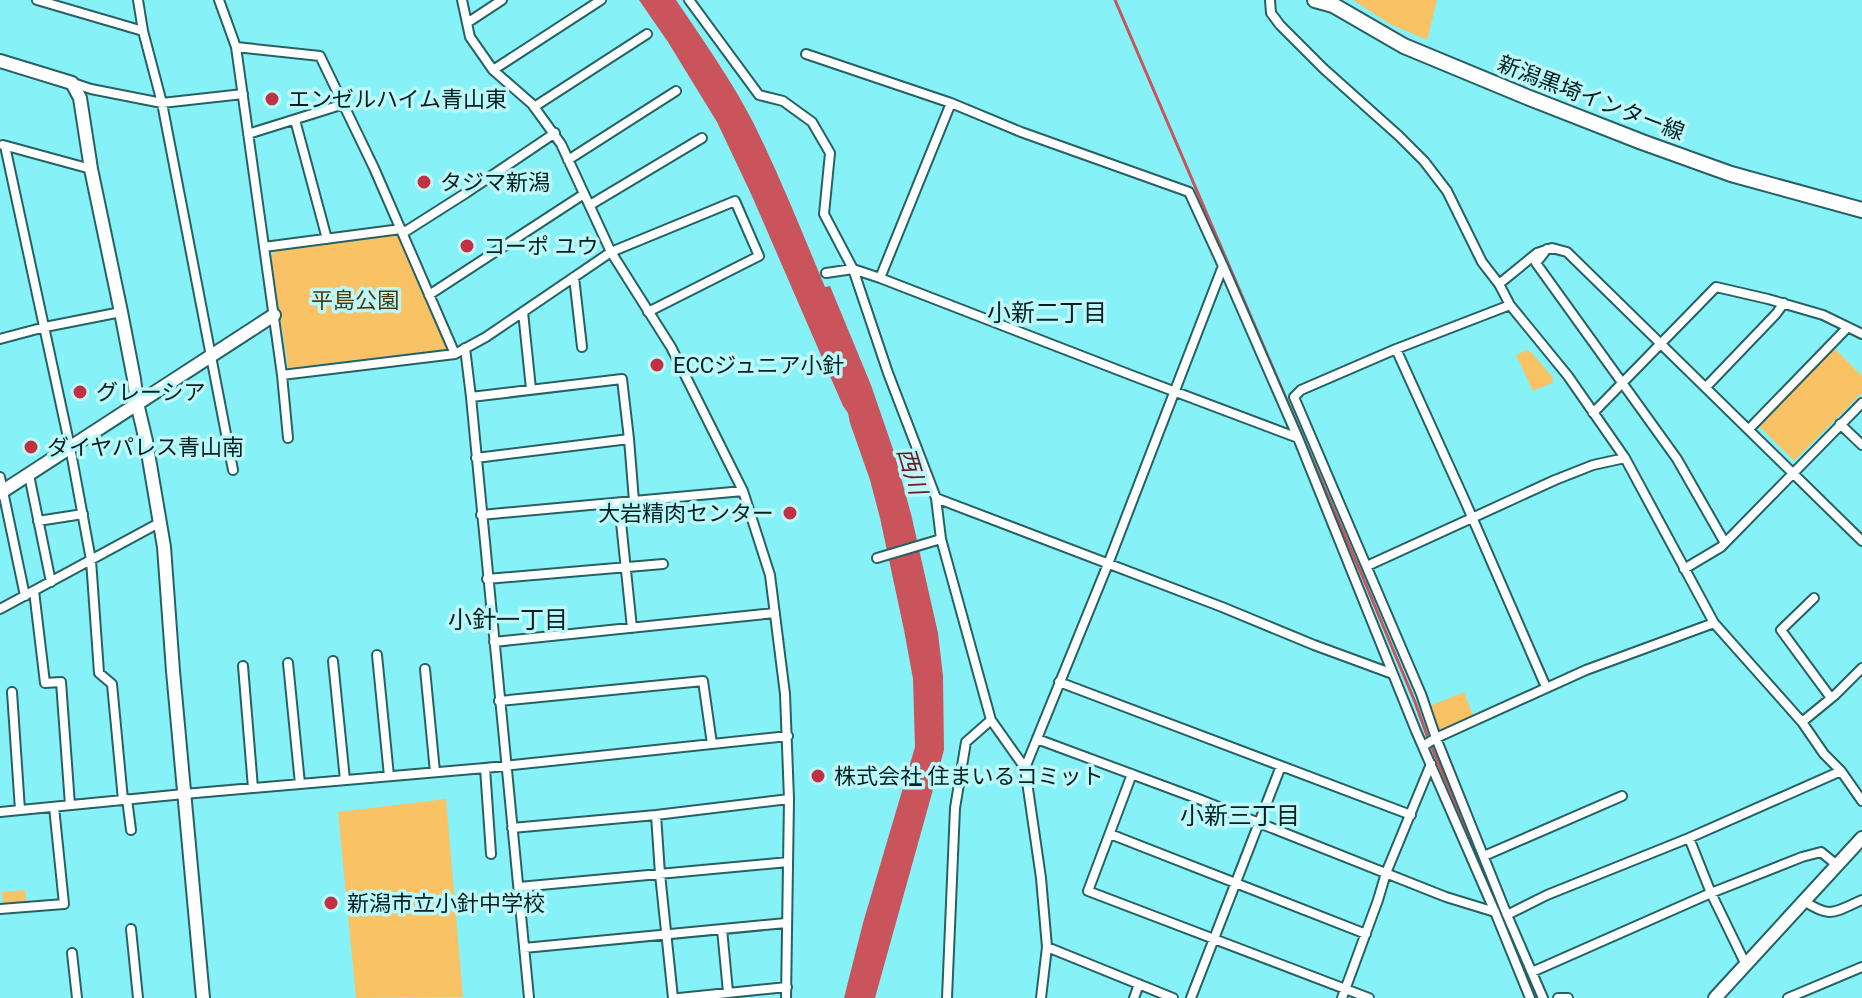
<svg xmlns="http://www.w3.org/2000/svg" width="1862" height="998" viewBox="0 0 1862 998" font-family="Roboto,'Noto Sans JP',sans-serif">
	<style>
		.green { fill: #f8c265 }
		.water { fill: #ca545b }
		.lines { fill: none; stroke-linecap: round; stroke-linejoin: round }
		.stream { stroke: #ca545b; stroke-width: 3 }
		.street-casing { stroke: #276164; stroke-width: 12 }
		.secondary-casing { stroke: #276164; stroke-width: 16 }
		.primary-casing { stroke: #276164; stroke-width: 18 }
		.street { stroke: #fff; stroke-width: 8 }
		.secondary { stroke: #fff; stroke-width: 12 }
		.primary { stroke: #fff; stroke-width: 14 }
		.poi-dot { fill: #c23143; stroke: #bcf8fa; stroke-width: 3 }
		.labels { text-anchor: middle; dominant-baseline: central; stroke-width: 7; stroke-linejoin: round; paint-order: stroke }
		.street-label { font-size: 22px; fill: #002021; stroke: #bcf8fa }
		.poi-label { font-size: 22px; fill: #002021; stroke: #bcf8fa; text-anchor: start }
		.park-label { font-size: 22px; fill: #513804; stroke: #bcf8fa }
		.neighbourhood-label { font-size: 24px; fill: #002021; stroke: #bcf8fa }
		.water-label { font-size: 24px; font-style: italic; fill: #671b23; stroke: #bcf8fa }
	</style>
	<rect width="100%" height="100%" fill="#86f2f7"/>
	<path class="green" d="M1353 0H1437L1427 40 1390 24Z
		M391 234 399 237 448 349 288 368 271 256 276 250Z
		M1834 348 1862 376V393L1794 461 1758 425Z
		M1526 350 1532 353 1553 378 1552 383 1533 391 1516 355Z
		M1464 692 1474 718 1440 732 1430 706Z
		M446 799 463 997 356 998 338 812Z
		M25 890 26 902 3 904 2 892Z"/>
	<path class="water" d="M639 0H676C703 40 732 81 754 124 780 177 802 232 825 287L830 286 871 385 894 452 911 514 938 633 943 676 944 750 875 998H844L863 923 915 747 913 679 904 630 880 518 870 480 850 423 848 413 843 406 752 196 717 122 668 42Z"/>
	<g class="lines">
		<path class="stream" d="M1115 0 1361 573 1415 702 1429 741 1538 998"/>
		<g class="street-casing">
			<path id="street" d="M37 0 143 31
				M138 0 143 31 162 103 233 470
				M219 0 236 47 282 375 455 354 486 337 611 252 735 201 759 256 648 312
				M462 0 470 37 493 70 532 104 561 144 611 252 671 347 743 491 770 575 785 694 789 799 786 998
				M689 0 759 95 783 101 812 122 830 153 824 214 853 269 888 373 936 498 941 539 991 720 1025 768 1041 878 1047 947 1041 998
				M1270 0 1271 13 1280 25 1324 69 1399 136 1424 161 1447 191 1482 262 1499 284 1510 305 1568 376 1625 458 1714 623 1802 722 1824 754 1841 771 1862 801
				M467 23 502 0
				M236 47 320 56 374 168 455 354
				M806 54 951 103 1021 132 1189 192 1223 266 1298 438 1416 731 1495 912 1530 998
				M493 70 601 0
				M73 83 91 89 162 103 243 94
				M534 107 647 34
				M295 120 327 239
				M248 134 344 104
				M3 145 91 169
				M5 146 70 447 91 560 99 673 112 684 123 800
				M568 160 676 91
				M590 205 702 138
				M403 233 466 193 555 133
				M264 247 401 229
				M1547 249 1536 263 1677 459 1725 543
				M826 273 853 269 880 278 1136 377 1298 438
				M574 277 582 347
				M880 278 951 103
				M1499 284 1537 253 1552 248 1567 252 1862 541
				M429 295 584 194
				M1510 305 1396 349 1301 390 1294 397 1421 694 1436 738 1507 915 1547 895 1689 838 1841 771
				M523 312 531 389
				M0 339 45 327 121 312
				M465 348 471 397 529 998
				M1396 349 1465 501 1546 687
				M282 375 288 438
				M1706 387 1776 314 1784 303
				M471 397 622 379 629 439 476 458
				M1593 413 1716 287 1768 299 1823 315 1862 334
				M1840 424 1862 445
				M1749 429 1848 327
				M629 439 634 501
				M29 475 51 582
				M0 477 25 596
				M936 498 1222 607 1314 645 1393 674
				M619 503 632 628
				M481 515 743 491
				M38 521 83 514
				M877 558 941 539
				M1367 566 1555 480 1593 465 1625 458
				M1684 569 1721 547 1862 403
				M487 579 663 564
				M34 591 45 683 61 682 70 805
				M1814 598 1781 630 1831 698
				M0 609 159 523
				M494 642 775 613
				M377 655 389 776
				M333 661 345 780
				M288 663 300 784
				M243 666 253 788
				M425 669 435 772
				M1059 682 1411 815
				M12 692 20 810
				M499 701 703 681 712 744
				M1802 722 1835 695 1862 668
				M1037 739 1196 798 1446 897 1495 912
				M1423 746 1436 738 1586 670 1714 623
				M485 768 491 854
				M1025 768 1108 564 1223 266
				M1132 774 1088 891 1369 998
				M127 799 131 830
				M0 812 184 794 485 768 788 736
				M656 815 660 874 673 998
				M512 828 656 815 789 799
				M1110 834 1366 934
				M1689 838 1711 893 1746 965
				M1484 856 1622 796
				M519 887 788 862
				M1804 901C1831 919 1834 912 1862 900
				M0 909 64 904 54 807
				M1507 915 1543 998
				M131 929 138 998
				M722 929 728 992
				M1047 947 1173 998
				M524 948 786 923
				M72 953 77 998
				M1532 972 1711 893 1802 857 1821 852 1837 865
				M679 998 787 987
				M947 998 955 808 966 742 991 720
				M1134 998 1139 984
				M1191 998 1281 766
				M1342 998 1378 900 1386 873 1431 764
				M1558 998H1568
				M1788 998 1862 967"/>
		</g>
		<g class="secondary-casing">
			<path id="secondary" d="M0 61 72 83 80 98 91 169 121 312 134 379 137 403 146 441 164 547 173 671 203 998
				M0 493 274 315
				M1715 998 1862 838"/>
		</g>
		<g class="primary-casing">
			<path id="primary" d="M1315 0 1333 5 1404 46 1527 97 1642 142 1731 174 1862 210"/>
		</g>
		<use href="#street" class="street"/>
		<use href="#secondary" class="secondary"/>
		<use href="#primary" class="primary"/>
	</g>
	<g class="poi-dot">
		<circle cx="272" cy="99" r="8"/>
		<circle cx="424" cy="182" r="8"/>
		<circle cx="467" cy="246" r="8"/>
		<circle cx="657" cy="365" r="8"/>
		<circle cx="80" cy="392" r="8"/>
		<circle cx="31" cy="447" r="8"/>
		<circle cx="790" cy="513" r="8"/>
		<circle cx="818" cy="776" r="8"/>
		<circle cx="331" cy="903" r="8"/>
	</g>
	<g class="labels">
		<g class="street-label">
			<text transform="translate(1591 98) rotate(21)">新潟黒埼インター線</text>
		</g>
		<g class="poi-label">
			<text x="288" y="99">エンゼルハイム青山東</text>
			<text x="440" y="182">タジマ新潟</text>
			<text x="483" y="246">コーポ ユウ</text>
			<text x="673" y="365">ECCジュニア小針</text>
			<text x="96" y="392">グレーシア</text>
			<text x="47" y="447">ダイヤパレス青山南</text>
			<text x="774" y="513" text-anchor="end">大岩精肉センター</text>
			<text x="834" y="776">株式会社 住まいるコミット</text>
			<text x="347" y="903">新潟市立小針中学校</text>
		</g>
		<g class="park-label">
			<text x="355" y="300">平島公園</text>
		</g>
		<g class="neighbourhood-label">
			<text x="1047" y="313">小新二丁目</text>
			<text x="508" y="620">小針一丁目</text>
			<text x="1240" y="816">小新三丁目</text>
		</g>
		<g class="water-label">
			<text transform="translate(912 471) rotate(73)">西川</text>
		</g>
	</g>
</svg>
